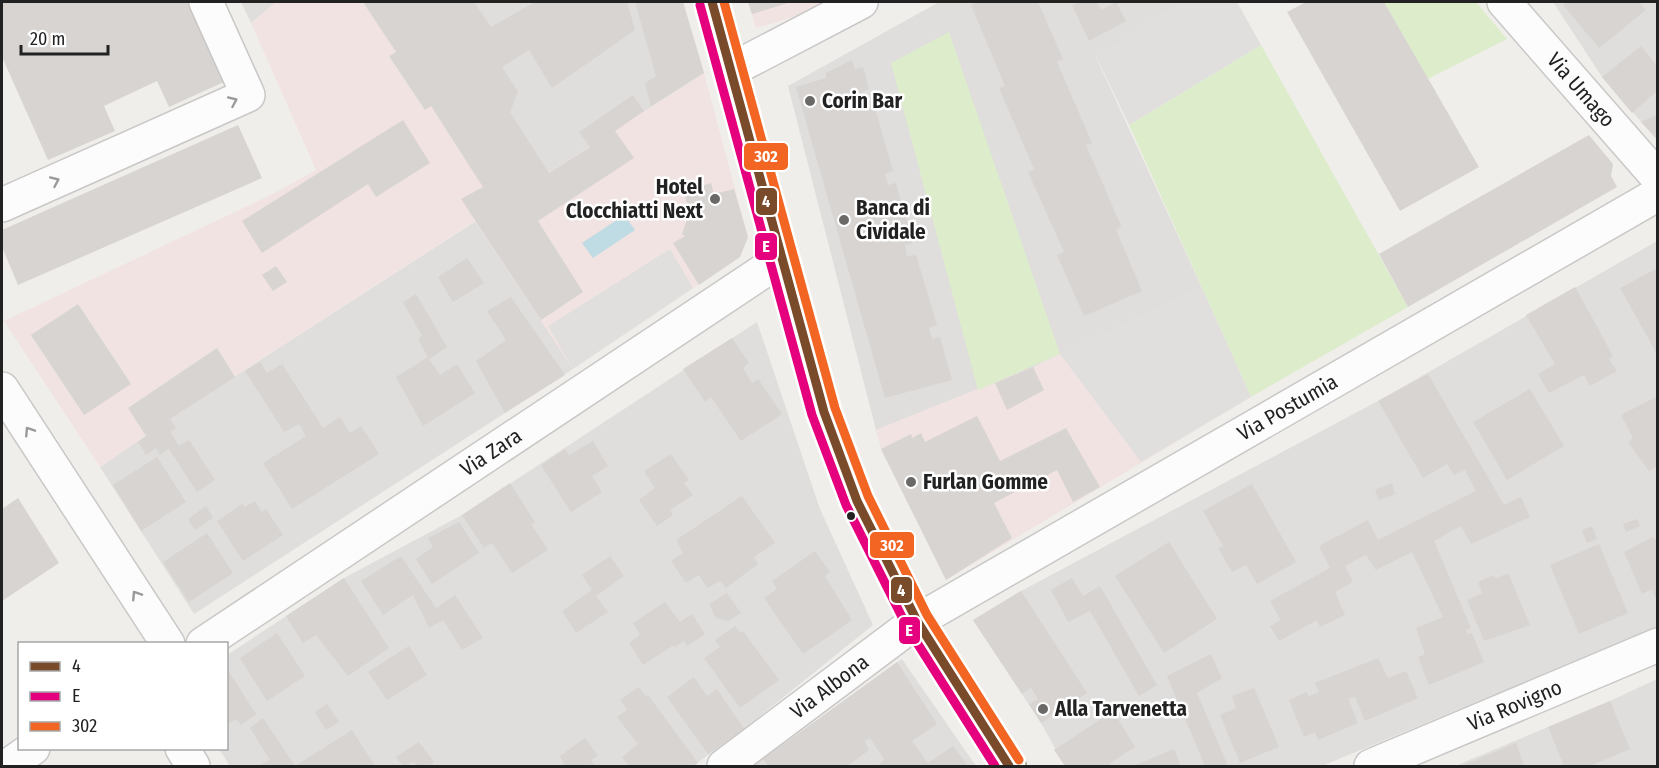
<svg xmlns="http://www.w3.org/2000/svg" width="1659" height="768" viewBox="0 0 1659 768" font-family="'Fira Sans Condensed',sans-serif">
	<style>
		.residential { fill: #dfdedc }
		.commercial { fill: #f1e3e1 }
		.grass { fill: #ddeccb }
		.parking { fill: #e0dfde }
		.water { fill: #bfdbe3 }
		.building { fill: #d7d4d2 }
		.lines { fill: none; stroke-linecap: round; stroke-linejoin: round }
		.minor-casing { stroke: #c9c8c7; stroke-width: 36 }
		.major-casing { stroke: #a79c86; stroke-width: 36 }
		.minor { stroke: #fdfcfc; stroke-width: 33 }
		.major { stroke: #f3ede7; stroke-width: 33 }
		.bus-1-casing { stroke: #fff; stroke-width: 14 }
		.bus-2-casing { stroke: #fff; stroke-width: 14 }
		.bus-3-casing { stroke: #fff; stroke-width: 14 }
		.bus-1 { stroke: #7a4b2a; stroke-width: 9 }
		.bus-2 { stroke: #e5007d; stroke-width: 9 }
		.bus-3 { stroke: #f26522; stroke-width: 9 }
		.oneway { stroke: #9a9a9a }
		.poi-dot { fill: #6a6968; stroke: #fff; stroke-width: 2 }
		.bus-dot { fill: #222; stroke: #fff; stroke-width: 2 }
		.labels { text-anchor: middle; dominant-baseline: central; stroke-width: 5; stroke-linejoin: round; paint-order: stroke }
		.street-label { font-size: 21px; fill: #222; stroke: #fff }
		.poi-label { font-size: 21px; font-weight: bold; fill: #222; stroke: #fff; text-anchor: start }
		.line-badge { stroke: #fff; stroke-width: 2 }
		.badge-label { font-size: 16px; text-anchor: middle; font-weight: bold; fill: #fff }
	</style>
	<rect width="100%" height="100%" fill="#f0eeeb"/>
	<path class="residential" d="M241 2H276L251 23Z
		M418 2H683L704 73 528 187Z
		M939 2H1183L1096 57 1202 288 1033 367 876 430 788 86Z
		M1553 2H1657V140L1602 77Z
		M476 221 573 369 194 614 100 467 198 400Z
		M1657 241V627L1322 766H1065L1041 723 973 620 1021 591 1378 401Z
		M757 322 820 509 873 625 744 729 693 766H230L219 749 226 748 227 655 344 578 462 515Z
		M902 659 976 766H753L763 759Z
		M1657 679V766H1455L1610 701Z"/>
	<path class="commercial" d="M276 2H418L528 186 704 73 748 237 740 257 573 369 475 221 198 400 100 467 4 321 2 322V318L4 321 271 195 316 170 251 23Z
		M748 2H836L823 8 756 28Z
		M1202 288 1251 397 946 580 881 449 876 430 1033 367Z"/>
	<path class="grass" d="M1384 2H1476L1507 39 1428 79Z
		M949 32 1060 354 978 390 891 63Z
		M1261 45 1408 307 1251 397 1129 125Z"/>
	<path class="parking" d="M1183 2H1237L1261 45 1129 125 1096 56Z
		M670 249 693 288 573 369 548 326Z
		M1202 288 1251 397 1141 462 1060 354Z"/>
	<path class="water" d="M624 215 635 230 593 258 582 243Z"/>
	<path class="building" d="M2 2H188L224 82 169 107 157 81 104 106 115 131 48 160 2 57Z
		M363 2H474L491 27 535 2H627L635 30 552 88 529 50 502 67 518 92 510 112 549 173 590 147 579 132 633 95 644 111 615 131 634 158 538 221 583 292 541 320 461 199 483 187 431 106 425 110 389 56 396 52Z
		M635 2H683L704 73 651 106 645 83 656 76Z
		M748 2H791L752 14Z
		M978 2H1038L1063 59 1057 62 1092 143 1086 145 1121 226 1116 230 1142 291 1084 316 1057 255 1064 252 1028 172 1034 169 999 88 1005 86 971 5Z
		M1080 2H1097L1101 10 1116 2 1126 21 1089 41 1072 5Z
		M1306 2H1384L1479 167 1400 211 1287 12Z
		M1568 2H1639L1646 10 1599 48 1563 5Z
		M1641 46 1658 67V90L1632 113 1602 77Z
		M852 60 855 69 863 67 869 89 862 92 864 103 873 101 893 171 885 174 888 185 896 183 913 243 905 245 907 256 916 255 937 325 929 328 932 339 940 337 952 380 885 398 796 87 826 78V73Z
		M1658 114V140L1641 122Z
		M403 120 430 163 376 197 368 184 262 253 242 221Z
		M238 125 262 178 18 285 2 247V230Z
		M1589 135 1613 164 1611 176 1617 187 1408 307 1379 254Z
		M711 183 714 194 734 189 748 237 740 257 699 285 673 243 685 236 682 234 688 217 691 219 684 192Z
		M467 258 484 283 453 302 438 277Z
		M276 266 287 282 273 291 262 275Z
		M1658 268V356L1620 288Z
		M1575 287 1605 341 1613 357 1609 359 1617 371 1590 386 1584 375 1549 393 1538 374 1555 364 1526 315Z
		M416 294 447 347 429 359 440 375 457 364 475 393 423 426 396 377 428 357 418 339 422 336 403 302Z
		M511 297 565 375 505 413 476 361 506 340 487 311Z
		M78 304 131 384 84 415 31 335Z
		M732 338 749 363 743 368 752 383 758 379 782 414 741 441 711 397 705 402 683 369Z
		M217 348 235 377 170 419 176 428 170 432 179 446 189 440 215 480 197 492 169 449 160 455 156 448 146 455 138 442 146 436 128 408Z
		M260 362 267 373 282 364 323 428 340 417 350 433 361 426 379 454 292 509 263 463 306 436 299 424 284 432 245 371Z
		M1033 367 1044 390 1007 410 995 383Z
		M1428 374 1504 505 1521 497 1530 517 1471 544 1461 526 1434 541 1471 628 1466 630 1468 634 1472 633 1484 662 1429 685 1418 657 1425 654 1416 628 1443 617 1412 552 1376 570 1366 555 1345 566 1353 582 1335 592 1345 615 1320 627 1317 620 1279 641 1270 626 1281 620 1270 601 1330 568 1319 546 1368 520 1378 540 1476 491 1465 470 1454 475 1447 464 1423 478 1378 401Z
		M1530 389 1564 446 1507 480 1473 422Z
		M1658 396V466L1649 471 1628 442 1633 438 1621 415Z
		M977 416 1000 461 1066 428 1100 487 1073 502 1057 470 994 503 1012 538 946 580 881 449 911 434 912 438 921 433 925 442Z
		M593 441 608 466 592 476 602 492 571 512 541 465 565 449 569 455Z
		M671 454 689 480 684 483 693 495 670 510 673 515 657 526 639 500 655 488 644 471Z
		M157 457 186 502 141 531 113 485Z
		M510 483 535 522 531 524 548 550 512 573 492 543 484 548 462 515Z
		M1392 483 1395 494 1379 500 1375 490Z
		M1252 484 1296 562 1257 584 1246 565 1232 572 1218 548 1223 546 1203 511Z
		M742 496 775 543 754 557 758 564 726 588 720 581 707 588 699 575 686 583 671 561 683 553 676 540Z
		M18 498 59 563 2 601V509Z
		M255 501 262 512 266 509 283 535 243 561 217 521 242 504 245 507Z
		M206 506 213 518 195 530 188 519Z
		M1637 519 1640 526 1626 532 1623 524Z
		M459 522 479 553 432 584 416 559 433 547 428 538Z
		M1592 526 1597 539 1587 543 1582 530Z
		M207 533 233 573 189 602 163 562Z
		M1653 537 1654 540 1658 538V597L1655 598 1652 589 1642 594 1624 552Z
		M1169 542 1217 619 1164 653 1115 576Z
		M1599 544 1628 613 1579 634 1550 565Z
		M815 551 830 572 825 576 852 620 803 654 764 598 777 589 772 581Z
		M401 556 436 608 455 595 483 638 462 650 443 620 429 628 413 595 383 615 361 581Z
		M610 556 624 576 596 596 608 612 576 633 562 611 592 590 582 575Z
		M1508 573 1530 625 1484 641 1467 600 1482 593 1478 582 1494 575 1495 579Z
		M344 578 389 648 348 676 316 635 303 643 286 616Z
		M1072 578 1083 596 1100 586 1157 685 1139 696 1090 611 1068 622 1051 590Z
		M1021 591 1087 693 1041 723 1029 704 1038 699 1031 688 1022 694 973 620Z
		M727 593 741 613 729 621 716 618 709 604Z
		M665 602 680 622 692 614 705 634 687 646 684 641 675 647 674 645 643 665 629 643 640 635 633 623Z
		M735 626 741 633 743 631 779 680 740 708 704 658 720 647 715 640Z
		M277 633 305 676 267 701 240 658Z
		M409 646 427 675 387 700 368 672Z
		M1211 654 1222 678 1197 693 1228 766H1205L1167 676Z
		M1378 658 1388 678 1406 671 1418 698 1365 721 1355 697 1348 698 1358 723 1318 740 1315 732 1304 737 1289 700 1306 692 1309 696 1319 692 1315 683Z
		M897 662 937 724 912 741 928 763 953 746 968 766H878L884 759 870 738 864 741 869 750 847 766H769L763 759Z
		M229 672 256 714 241 725 236 719 226 725Z
		M694 677 707 696 717 689 744 729 708 754 667 697Z
		M639 687 646 697 648 695 698 763 693 766H629L622 757 638 744 617 717 627 710 620 700Z
		M1254 688 1279 747 1240 763 1220 715 1236 708 1232 696Z
		M1610 701 1630 749 1590 766H1564L1548 727Z
		M327 704 339 722 326 730 315 712Z
		M1113 711 1135 747 1110 763 1112 766H1065L1054 750Z
		M263 718 295 766 352 730 375 766H259L270 760 250 728Z
		M585 738 598 756 591 760 595 766H565L560 756Z
		M419 742 434 762 429 766H417L414 762 403 766 396 757Z
		M1516 743 1524 766H1461Z
		M1174 749 1181 766H1133Z"/>
	<g class="lines">
		<g class="minor-casing">
			<g id="minor">
				<path id="s1" d="M1504 2 1658 178"/>
				<path d="M731 70 861 2"/>
				<path d="M2 205 248 95 206 2"/>
				<path d="M2 389 168 644"/>
				<path id="s2" d="M203 644 780 260"/>
				<path d="M182 748 193 766"/>
				<path d="M8 766 33 748"/>
				<path id="s3" d="M724 766 917 621 1658 194"/>
				<path id="s4" d="M1371 766 1658 645"/>
			</g>
		</g>
		<g class="major-casing">
			<path id="major" d="M712 2 824 412 857 501 917 621 1009 766"/>
		</g>
		<use href="#minor" class="minor"/>
		<use href="#major" class="major"/>
		<g class="bus-1-casing">
			<path id="bus-1" d="M712 2 824 412 857 501 917 621 1009 766"/>
		</g>
		<g class="bus-2-casing">
			<path id="bus-2" d="M700 5 812 415 846 505 907 627 995 766"/>
		</g>
		<g class="bus-3-casing">
			<path id="bus-3" d="M724 2 835 408 868 496 927 615 1019 760"/>
		</g>
		<use href="#bus-1" class="bus-1"/>
		<use href="#bus-2" class="bus-2"/>
		<use href="#bus-3" class="bus-3"/>
	</g>
	<defs><path id="oneway-chevron" d="M-2-3.5L2.5 0L-2 3.5" fill="none" stroke-width="1.6" stroke-linecap="round" stroke-linejoin="round" transform="scale(1.5)"/></defs>
	<g class="oneway">
		<use href="#oneway-chevron" transform="translate(233 101) rotate(-24)"/>
		<use href="#oneway-chevron" transform="translate(55 181) rotate(-24)"/>
		<use href="#oneway-chevron" transform="translate(29 431) rotate(-123)"/>
		<use href="#oneway-chevron" transform="translate(136 595) rotate(-123)"/>
	</g>
	<g class="poi-dot">
		<circle cx="810" cy="101" r="6"/>
		<circle cx="715" cy="199" r="6"/>
		<circle cx="844" cy="220" r="6"/>
		<circle cx="911" cy="482" r="6"/>
		<circle cx="1043" cy="709" r="6"/>
	</g>
	<circle class="bus-dot" cx="851" cy="516" r="5"/>
	<g class="labels">
		<g class="street-label">
			<text stroke="none"><textPath href="#s1" startOffset="117">Via Umago</textPath></text>
			<text stroke="none"><textPath href="#s3" startOffset="669">Via Postumia</textPath></text>
			<text stroke="none"><textPath href="#s2" startOffset="346">Via Zara</textPath></text>
			<text stroke="none"><textPath href="#s3" startOffset="132">Via Albona</textPath></text>
			<text stroke="none"><textPath href="#s4" startOffset="156">Via Rovigno</textPath></text>
		</g>
		<g class="poi-label">
			<text x="822" y="101">Corin Bar</text>
			<text x="703" y="187" text-anchor="end">Hotel<tspan x="703" dy="24">Clocchiatti Next</tspan></text>
			<text x="856" y="208">Banca di<tspan x="856" dy="24">Cividale</tspan></text>
			<text x="923" y="482">Furlan Gomme</text>
			<text x="1055" y="709">Alla Tarvenetta</text>
		</g>
	</g>
	<g class="line-badge">
		<rect x="743" y="142" width="46" height="29" rx="6" fill="#f26522"/>
		<rect x="755" y="187" width="23" height="29" rx="6" fill="#7a4b2a"/>
		<rect x="754" y="232" width="24" height="29" rx="6" fill="#e5007d"/>
		<rect x="869" y="531" width="46" height="28" rx="6" fill="#f26522"/>
		<rect x="890" y="576" width="23" height="28" rx="6" fill="#7a4b2a"/>
		<rect x="898" y="616" width="23" height="29" rx="6" fill="#e5007d"/>
	</g>
	<g class="badge-label">
		<text x="766" y="162">302</text>
		<text x="766" y="207">4</text>
		<text x="766" y="252">E</text>
		<text x="892" y="551">302</text>
		<text x="901" y="596">4</text>
		<text x="909" y="636">E</text>
	</g>
	<rect width="1659" height="768" fill="none" stroke="#222222" stroke-width="6"/>
	<rect x="18" y="642" width="210" height="108" fill="#ffffff" stroke="#a7a7a7" stroke-width="1.5"/>
	<rect x="30" y="662" width="30" height="9" fill="#7a4b2a" stroke="#a7a7a7" stroke-width="1.5"/>
	<text x="72" y="672" font-size="18" fill="#222222">4</text>
	<rect x="30" y="692" width="30" height="9" fill="#e5007d" stroke="#a7a7a7" stroke-width="1.5"/>
	<text x="72" y="702" font-size="18" fill="#222222">E</text>
	<rect x="30" y="722" width="30" height="9" fill="#f26522" stroke="#a7a7a7" stroke-width="1.5"/>
	<text x="72" y="732" font-size="18" fill="#222222">302</text>
	<path d="M21 45v9h87v-9" fill="none" stroke="#222222" stroke-width="3"/>
	<text x="30" y="45" font-size="18" fill="#222222" stroke="#ffffff" stroke-width="4.5" paint-order="stroke">20 m</text>
</svg>
